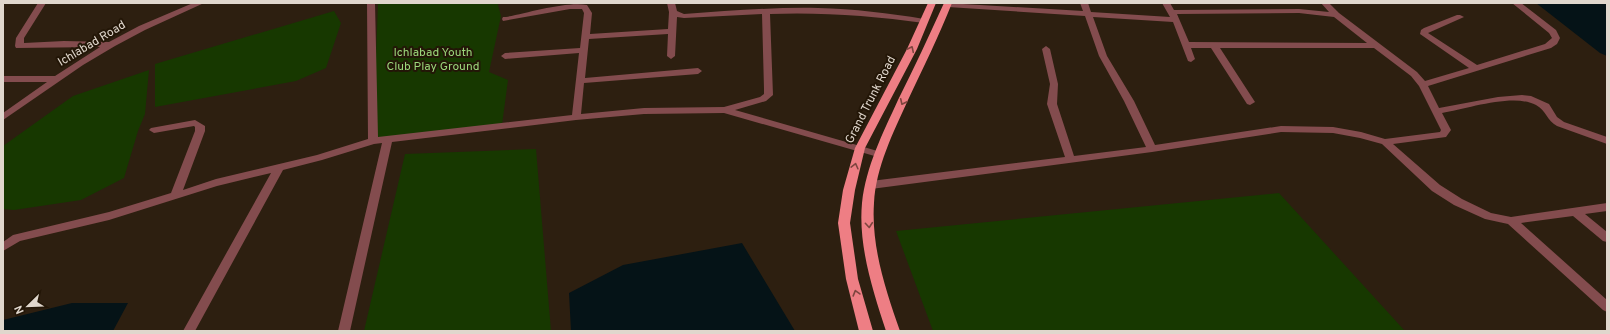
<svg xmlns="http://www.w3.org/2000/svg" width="1610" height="334" viewBox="0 0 1610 334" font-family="Overpass,sans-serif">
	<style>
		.green { fill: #173800 }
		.water { fill: #051317 }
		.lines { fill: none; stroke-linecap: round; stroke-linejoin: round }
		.minor { fill: #834c4e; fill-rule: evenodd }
		.trunk { fill: #ee7e84; fill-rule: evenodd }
		.oneway { stroke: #7e453f }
		.labels { text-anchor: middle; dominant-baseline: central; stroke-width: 4; stroke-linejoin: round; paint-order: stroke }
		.street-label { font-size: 12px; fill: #e0d7cd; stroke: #231607 }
		.park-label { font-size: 12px; fill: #9bd67b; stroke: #231607 }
	</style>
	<rect width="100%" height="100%" fill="#2d1f10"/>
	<path class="green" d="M378 3H499L498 5 501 16 489 72 508 80 502 125 373 141Z
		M334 11 341 23 326 68 296 81 155 107V64Z
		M149 70 145 114 138 131 124 178 81 200 14 210 3 209V146L73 96Z
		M536 149 551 331H364L405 154Z
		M1279 193 1405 331H933L896 231Z"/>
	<path class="water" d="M1536 3H1607V56L1600 53Z
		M742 243 795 331H571L569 293 623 265Z
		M72 303H128L113 331H3V320Z"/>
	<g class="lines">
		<path class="minor" d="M38 3H46L24 38V43L64 41 109 42 139 26 193 3H204L145 30 115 46 83 65 3 120V113L47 82H3V76H55L100 47 16 48 15 46 16 38Z
			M367 3H375L378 137 572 115 579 53 505 59 501 56 505 53 580 48 584 13 582 9H570L503 21 502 19 503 17H506C527 13 567 1 587 5L592 13 590 34 668 29 669 12 667 3H675L677 11 684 14C729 11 773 7 818 8 854 9 889 13 924 19L928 21 924 23C873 16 822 12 770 14L773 95 766 101 735 110 881 152 883 154 881 156 878 157 724 113 644 114 576 120 392 142 350 331H338L382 143 374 144 322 160 283 170 195 331H183L271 173 217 186 109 220 20 241 3 251V242L13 235 109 212 171 193 195 131V127L194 126 154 133 149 130 151 128 195 120 205 126V131L183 190 216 179 317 155 368 139ZM762 14 764 89V94L760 97 724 107 644 108 581 114 584 83 698 74 702 71 698 68 585 78 589 39 668 34 667 56 671 59 675 56 677 17 684 18Z
			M946 3 1083 11 1080 3H1088L1091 12 1170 17 1162 3H1170L1174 10 1299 9 1329 12 1321 3H1329L1339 13 1417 72 1425 81 1469 68 1420 34 1421 30 1424 28 1457 15H1460L1464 17 1428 33 1477 65 1545 44 1552 38 1549 33 1512 3H1521L1556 30 1560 38 1557 44 1551 48 1428 86 1439 108 1498 97 1522 95 1531 96 1549 104 1557 117 1564 122 1607 137V144L1557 126C1547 121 1546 110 1536 105 1513 93 1467 109 1442 113L1451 130 1446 137 1393 144 1440 185 1462 199 1491 213 1511 217 1607 203V211L1585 214 1607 232V242L1603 241 1573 216 1521 223 1607 300V312L1603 310 1508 224 1485 219 1454 205 1432 191 1382 144 1360 138 1333 133 1281 132 1152 152 871 189 867 188 866 185 867 182 871 181 1065 157 1047 104 1050 84 1042 49 1046 46 1050 49 1058 84 1057 104 1074 156 1146 147 1124 101 1099 56 1085 16 948 7 944 5ZM1299 13 1334 17 1367 43 1189 42 1177 14ZM1093 17 1173 22 1188 61 1191 62 1195 59 1191 48H1211L1247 104 1250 105 1255 102 1220 48H1374L1411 76 1419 86 1441 130 1440 132 1385 139 1361 132 1333 127 1281 126 1155 145 1134 101 1107 56Z"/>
		<path class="trunk" d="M928 3H936L917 49 865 148 855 190 850 223 858 279 873 331H859L846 279 838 223 843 190 855 148 907 49Z
			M944 3H952C939 36 923 68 908 100 893 133 876 167 874 203 871 247 886 291 900 331H886C873 291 858 246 862 203 866 166 883 133 898 100 914 68 929 36 944 3Z"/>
	</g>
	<defs><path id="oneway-chevron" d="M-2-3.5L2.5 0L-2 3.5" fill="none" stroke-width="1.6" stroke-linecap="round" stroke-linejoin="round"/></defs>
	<g class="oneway">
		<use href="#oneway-chevron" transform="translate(911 49) rotate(-64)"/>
		<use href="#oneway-chevron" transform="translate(903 102) rotate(115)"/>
		<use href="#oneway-chevron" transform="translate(855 166) rotate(-76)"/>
		<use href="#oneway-chevron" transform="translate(869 225) rotate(85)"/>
		<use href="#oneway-chevron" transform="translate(856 293) rotate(-106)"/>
	</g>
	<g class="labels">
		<g class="street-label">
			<text transform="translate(92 44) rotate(-31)">Ichlabad Road</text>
			<text transform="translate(871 100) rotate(-63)">Grand Trunk Road</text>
		</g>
		<g class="park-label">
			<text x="433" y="53">Ichlabad Youth<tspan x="433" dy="14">Club Play Ground</tspan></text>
		</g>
	</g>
	<rect width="1610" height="334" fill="none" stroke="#e0d7cd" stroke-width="8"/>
	<g transform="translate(28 306) rotate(247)" stroke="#231607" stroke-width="3" paint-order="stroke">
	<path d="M0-3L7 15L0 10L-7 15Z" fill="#e0d7cd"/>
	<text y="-6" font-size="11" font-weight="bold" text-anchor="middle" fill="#e0d7cd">N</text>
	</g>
</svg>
